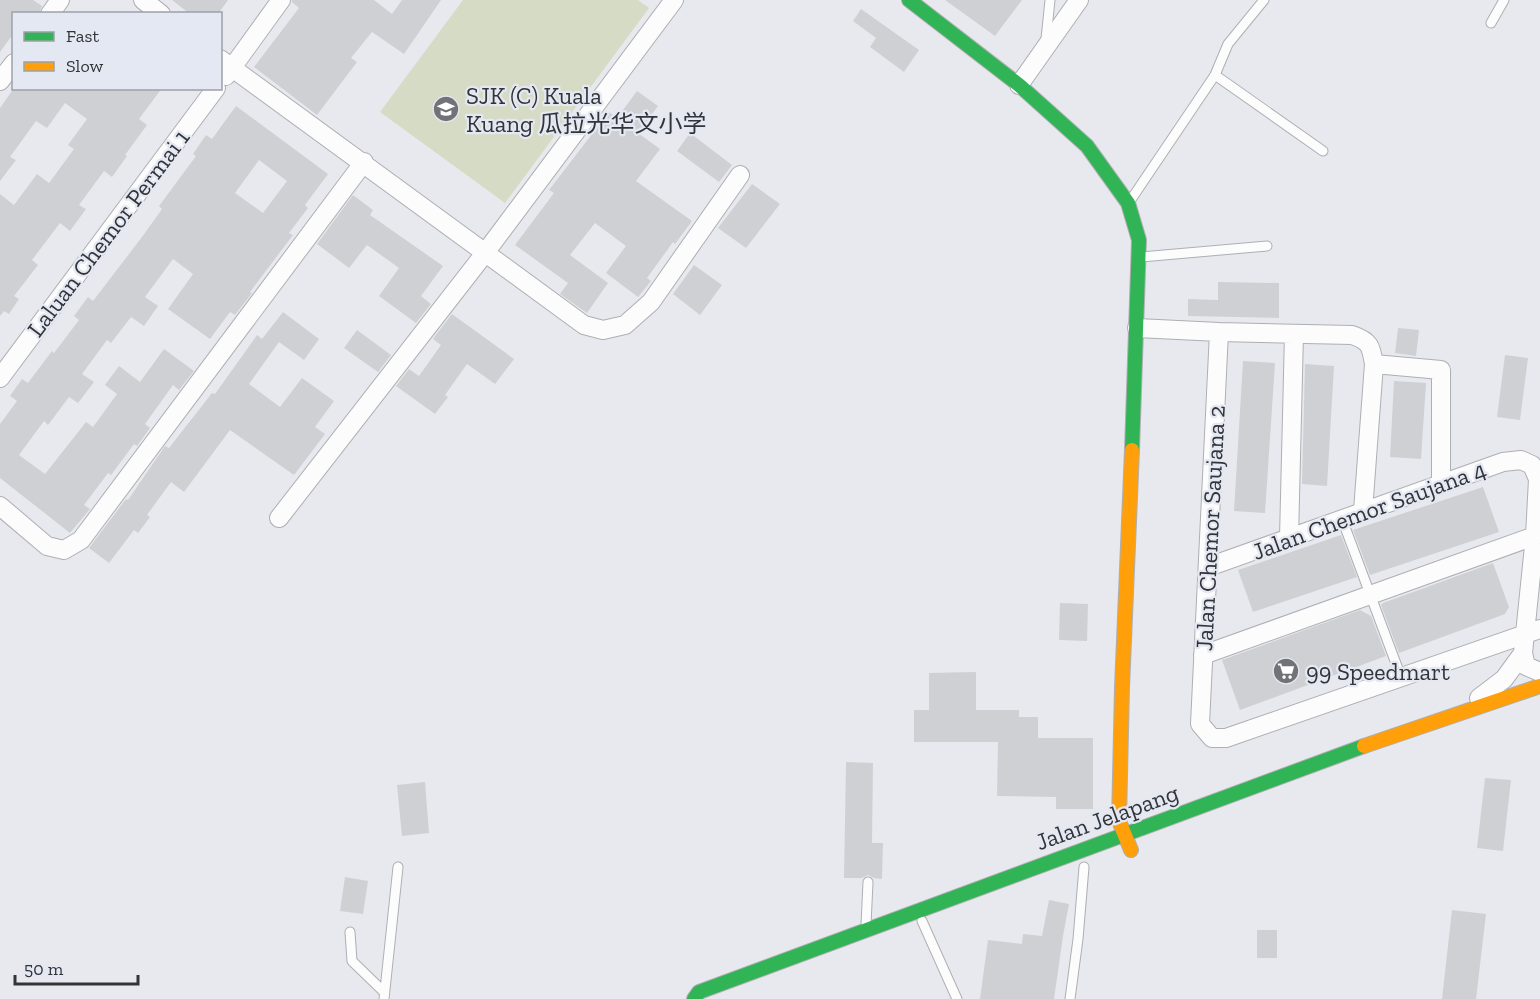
<svg xmlns="http://www.w3.org/2000/svg" width="1540" height="999" viewBox="0 0 1540 999" font-family="'Zilla Slab','Noto Sans SC',serif">
	<style>
		.green { fill: #d5dbc4 }
		.building { fill: #ced0d4; fill-rule: evenodd }
		.lines { fill: none; stroke-linecap: round; stroke-linejoin: round }
		.lane-casing { stroke: #aeafb3; stroke-width: 11 }
		.street-casing { stroke: #aeafb3; stroke-width: 20 }
		.fast-casing { stroke: #aeafb3; stroke-width: 16 }
		.slow-casing { stroke: #aeafb3; stroke-width: 16 }
		.lane { stroke: #fcfcfc; stroke-width: 9 }
		.street { stroke: #fcfcfc; stroke-width: 18 }
		.fast { stroke: #30b455; stroke-width: 14 }
		.slow { stroke: #ff9f0a; stroke-width: 14 }
		.labels { text-anchor: middle; dominant-baseline: central; stroke-width: 4.5; stroke-linejoin: round; paint-order: stroke }
		.poi-label { font-size: 24px; fill: #323438; stroke: #e4e8f2; text-anchor: start }
		.street-label { font-size: 24px; fill: #323438; stroke: #e4e8f2 }
	</style>
	<rect width="100%" height="100%" fill="#e8e9ee"/>
	<path class="green" d="M463 0H638L649 8 505 203 380 112Z"/>
	<path class="building" d="M0 0H33L42 6 39 14H14V33L0 52Z
		M172 0H228L218 14H190Z
		M292 0H374L392 14 402 0H441L404 54 372 32 351 58 357 62 317 115 254 67 299 8 292 2Z
		M945 0H1022L995 36Z
		M861 9 919 50 904 72 870 47 876 38 853 21Z
		M14 88H162L139 119 147 125 125 155 127 156 112 177 104 171 79 205 86 209 70 231 60 223 32 260 38 265 14 296 19 299 9 314 4 311 0 316V194L14 205 37 174 49 183 74 149 68 145 87 119 65 103 47 128 36 121 10 157 16 160 0 181V108Z
		M637 91 658 106 638 133 660 149 636 181 692 221 675 244 673 242 647 278 651 281 638 297 606 273 626 246 595 223 570 255 608 283 587 313 560 294 568 283 515 245 554 193 549 190 609 112 617 118Z
		M236 106 328 174 305 205 308 208 289 233 293 235 250 292 252 293 235 315 230 312 210 339 168 309 193 274 173 259 145 297 158 306 144 326 131 317 111 343 107 340 82 374 94 382 78 403 69 397 48 425 44 421 19 455 45 474 86 422 93 427 117 394 105 385 119 366 140 382 164 349 194 371 179 390 173 385 145 424 150 428 137 446 134 444 111 475 108 473 84 505 90 509 70 533 0 478V424L17 401 10 396 22 379 28 383 52 351 54 353 79 320 74 316 88 297 93 301 142 237 162 209 159 206 196 156 193 154 206 135 212 139ZM259 160 287 181 263 213 235 193Z
		M690 133 732 165 719 182 677 151Z
		M752 184 780 204 746 248 718 228Z
		M353 195 373 210 370 215 443 266 421 296 431 304 416 323 379 296 399 268 367 245 349 268 317 244Z
		M694 265 722 285 700 315 673 294Z
		M1218 282 1279 283V318L1188 316V299L1218 300Z
		M283 312 319 339 304 360 279 342 249 384 280 407 302 378 334 401 315 427 325 434 294 475 230 430 184 492 171 482 147 515 150 517 138 533 134 530 109 563 89 548 126 499 128 500 165 446 169 448 212 393 215 394 257 335 262 339Z
		M452 314 514 359 495 384 467 364 445 395 448 397 435 414 396 386 409 369 419 376 441 345 433 339 435 336Z
		M1398 328 1419 330 1416 356 1395 353Z
		M357 330 391 355 378 372 344 348Z
		M1505 355 1528 358 1520 420 1497 417Z
		M1243 361 1275 363 1265 513 1234 511Z
		M1305 364 1334 366 1327 486 1302 484Z
		M1394 381 1426 383 1421 459 1390 457Z
		M1483 487 1499 532 1370 575 1353 530Z
		M1341 535 1357 577 1253 612 1238 570Z
		M1493 563 1509 607 1505 614 1399 653 1381 605 1383 603Z
		M1060 603 1088 604 1087 641 1059 640Z
		M1360 610 1371 616 1386 656 1240 710 1222 660Z
		M976 672V710H1019V717H1038V738H1093V809H1056V797L997 796 998 742H914V710H929V673Z
		M846 762 873 763 872 843H883L882 879 874 878 868 875 862 878H844Z
		M1485 778 1511 780 1503 851 1477 848Z
		M425 782 429 833 402 836 397 785Z
		M345 877 368 881 363 914 340 911Z
		M1049 900 1069 904 1063 936 1054 999H980L988 940 1022 944 1023 934 1042 936Z
		M1452 910 1486 914 1476 999H1442Z
		M1257 930H1277V958H1257Z"/>
	<g class="lines">
		<g class="lane-casing">
			<path id="lane" d="M1491 23 1504 0
				M1046 39 1050 0
				M1215 75 1323 151
				M1130 201 1215 75 1228 44 1264 0
				M1141 257 1267 246
				M1342 519 1401 677
				M922 921 957 999
				M866 925 868 882
				M350 932 352 961 384 992
				M384 999 398 867
				M1070 999 1078 939 1084 867"/>
		</g>
		<g class="street-casing">
			<path id="street" d="M143 0 161 14
				M50 14 60 0
				M220 59 584 325 603 330 625 325 651 302 740 175
				M226 76 281 0
				M0 81 14 63
				M1019 85 1079 0
				M1137 328 1219 332 1352 335C1370 341 1371 346 1374 364L1363 511
				M1219 332 1200 724 1212 738H1226L1540 629
				M1374 364 1441 370V484
				M0 378 216 88
				M0 506 47 546 64 550 81 540 364 162
				M279 518 485 253 674 0
				M1289 538 1294 334
				M1208 567 1503 462 1521 460 1532 465 1538 479 1535 536 1523 653 1526 666 1540 672
				M1203 655 1540 534
				M1479 698 1504 679 1523 653"/>
		</g>
		<g class="fast-casing">
			<path id="fast" d="M909 0 1019 85 1087 146 1128 203 1139 240 1132 450
				M694 999 699 992 1364 746"/>
		</g>
		<g class="slow-casing">
			<path id="slow" d="M1364 746 1540 686
				M1131 850 1119 821 1122 688 1132 450"/>
		</g>
		<use href="#lane" class="lane"/>
		<use href="#street" class="street"/>
		<use href="#fast" class="fast"/>
		<use href="#slow" class="slow"/>
	</g>
	<defs>
		<g id="school-disc" transform="scale(1.35)"><circle r="9.5" fill="#727378" stroke="#e4e8f2"/><path d="M0-5L7-2L0 1L-7-2ZM-4 1L0 2.5L4 1V4Q0 6-4 4Z" fill="#fff"/></g>
		<g id="supermarket-disc" transform="scale(1.35)"><circle r="9.5" fill="#727378" stroke="#e4e8f2"/><path d="M-6-5.5h2.5l.6 2H6L4.5 2H-2.5L-4.4-4H-6ZM-1.5 3.2a1.3 1.3 0 1 0 .1 0ZM3 3.2a1.3 1.3 0 1 0 .1 0Z" fill="#fff"/></g>
	</defs>
	<g fill-rule="evenodd">
		<use href="#school-disc" x="446" y="109"/>
		<use href="#supermarket-disc" x="1286" y="671"/>
	</g>
	<g class="labels">
		<g class="poi-label">
			<text x="466" y="95">SJK (C) Kuala<tspan x="466" dy="28">Kuang 瓜拉光华文小学</tspan></text>
			<text x="1306" y="671">99 Speedmart</text>
		</g>
		<g class="street-label">
			<text transform="translate(108 233) rotate(-53)">Laluan Chemor Permai 1</text>
			<text transform="translate(1369 510) rotate(-20)">Jalan Chemor Saujana 4</text>
			<text transform="translate(1210 528) rotate(-87)">Jalan Chemor Saujana 2</text>
			<text transform="translate(1107 817) rotate(-20)">Jalan Jelapang</text>
		</g>
	</g>
	<rect x="12" y="12" width="210" height="78" fill="#e4e8f2" stroke="#9da0a8" stroke-width="1.5"/>
	<rect x="24" y="32" width="30" height="9" fill="#30b455" stroke="#9da0a8" stroke-width="1.5"/>
	<text x="66" y="42" font-size="18" fill="#323438">Fast</text>
	<rect x="24" y="62" width="30" height="9" fill="#ff9f0a" stroke="#9da0a8" stroke-width="1.5"/>
	<text x="66" y="72" font-size="18" fill="#323438">Slow</text>
	<path d="M15 975v9h123v-9" fill="none" stroke="#323438" stroke-width="3"/>
	<text x="24" y="975" font-size="18" fill="#323438" stroke="#e4e8f2" stroke-width="4.5" paint-order="stroke">50 m</text>
</svg>
